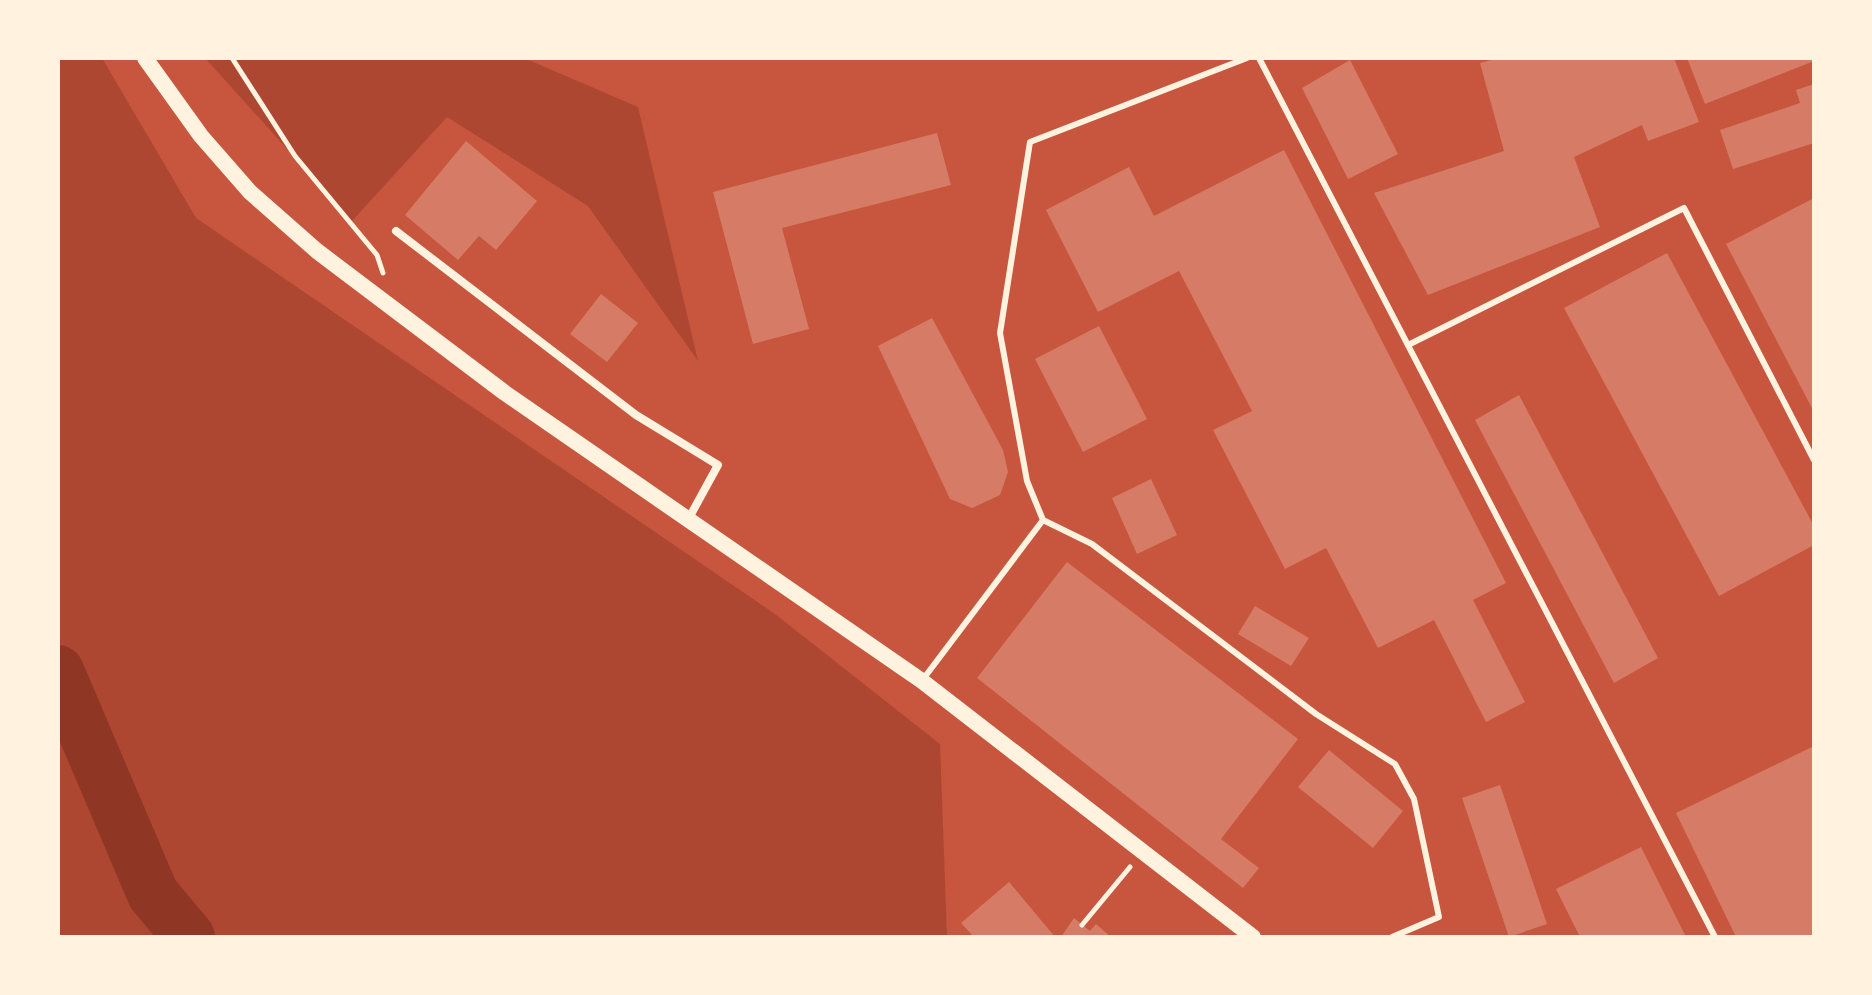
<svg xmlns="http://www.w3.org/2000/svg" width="1872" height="995" viewBox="0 0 1872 995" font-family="'Roboto Condensed',sans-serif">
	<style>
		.green { fill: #ae4732 }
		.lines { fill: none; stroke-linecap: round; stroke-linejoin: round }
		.river { stroke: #8f3625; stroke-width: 52 }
		.building { fill: #d67c66 }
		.path { stroke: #fff3e0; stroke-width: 5 }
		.service { stroke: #fff3e0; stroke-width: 6 }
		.minor { stroke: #fff3e0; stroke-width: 8 }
		.secondary { stroke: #fff3e0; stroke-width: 16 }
	</style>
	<rect width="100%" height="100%" fill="#c8553d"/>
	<path class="green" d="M58 58H102L196 218 775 614 940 744 947 937H58Z
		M205 58H524L638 107 698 361 588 206 447 117 352 221Z"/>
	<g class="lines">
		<path class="river" d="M58 671 153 894 189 937"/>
	</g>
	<path class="building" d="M1498 58H1674L1699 122 1648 141 1642 125 1574 157 1600 227 1428 295 1374 193 1504 151 1480 63Z
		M1687 58H1814V61L1705 104Z
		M1350 60 1398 154 1348 179 1302 88Z
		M1814 84V143L1733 169 1720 130 1800 103 1796 90Z
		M937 133 951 185 782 228 809 329 753 344 713 192Z
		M466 141 537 201 496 250 479 236 458 260 405 215Z
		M1284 150 1506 583 1473 600 1525 702 1486 722 1434 620 1378 648 1326 548 1285 569 1213 430 1252 411 1179 271 1098 312 1046 210 1129 167 1154 216Z
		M1814 198V412L1726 244Z
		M1667 253 1814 526V545L1719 596 1564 308Z
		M601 294 638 323 607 362 570 334Z
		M932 318 1003 450 1008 472 1000 495 972 508 950 499 878 346Z
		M1099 326 1147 419 1083 452 1035 359Z
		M1519 395 1658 658 1614 683 1475 420Z
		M1151 479 1177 535 1137 554 1112 498Z
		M1067 562 1298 739 1221 839 1259 868 1243 888 977 678Z
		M1255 606 1309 638 1291 666 1238 634Z
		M1814 746V937H1736L1676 813Z
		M1329 750 1403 811 1373 848 1298 787Z
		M1500 785 1547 924 1509 937 1462 798Z
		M1641 847 1686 937H1580L1556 889Z
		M1009 882 1055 937H974L961 923Z
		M1074 918 1090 931 1096 924 1111 937H1061Z"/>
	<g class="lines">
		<path class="path" d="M232 58 295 156 377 255 383 273
			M1082 925 1130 867"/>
		<path class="service" d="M1259 58 1715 937
			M1408 345 1684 208 1814 460
			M1043 520 1092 544 1316 714 1395 764 1414 799 1439 917 1392 937
			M924 678 1043 520 1027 481 1000 333 1030 142 1247 58"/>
		<path class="minor" d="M396 231 636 415 718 465 689 518"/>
		<path class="secondary" d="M145 58 201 136 250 192 317 251 505 393 922 681 1253 937"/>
	</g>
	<rect width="1872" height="995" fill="none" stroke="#fff3e0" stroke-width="120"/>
</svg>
